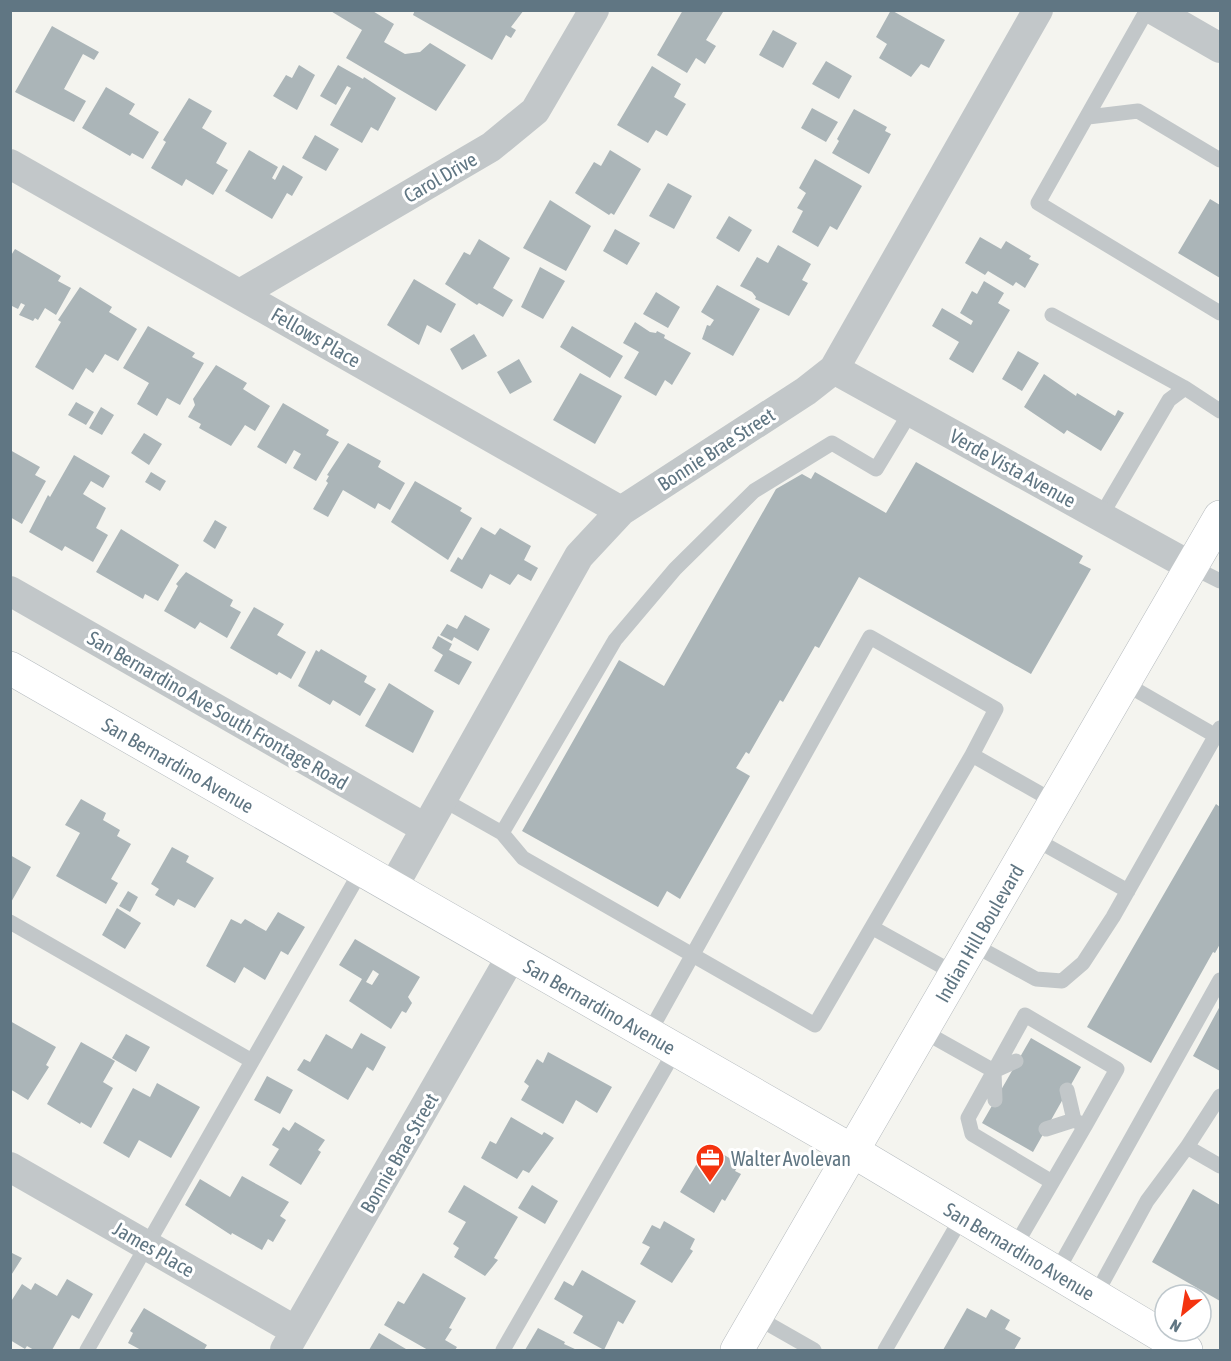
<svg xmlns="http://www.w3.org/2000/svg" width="1231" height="1361" viewBox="0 0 1231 1361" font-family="'Asap Condensed',sans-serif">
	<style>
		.building { fill: #abb5b8; fill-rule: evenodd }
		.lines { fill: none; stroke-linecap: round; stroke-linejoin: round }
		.secondary-casing { stroke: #b4babe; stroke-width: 34 }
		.primary-casing { stroke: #b5babd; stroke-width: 34 }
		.service { stroke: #c2c7c9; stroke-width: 15 }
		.minor { stroke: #c2c7c9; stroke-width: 30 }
		.secondary { stroke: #fff; stroke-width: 33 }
		.primary { stroke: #fff; stroke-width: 33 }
		.labels { text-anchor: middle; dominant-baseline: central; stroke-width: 6; stroke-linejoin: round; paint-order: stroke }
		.street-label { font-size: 20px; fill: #607683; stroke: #fff }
		.poi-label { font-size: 20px; fill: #607683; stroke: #fff; text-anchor: start }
	</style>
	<rect width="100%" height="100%" fill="#f4f4ef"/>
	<path class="building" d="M329 10H371L394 24 384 42 405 54 420 52 430 43 466 65 436 111 346 58 362 30Z
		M415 10H524L511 27 516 30 511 38 506 35 492 60 413 15Z
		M683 10 723 12 706 40 716 46 705 64 696 58 687 73 657 55Z
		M891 10 945 40 929 68 921 64 911 77 879 58 887 44 876 37Z
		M52 26 99 52 94 60 83 54 64 89 86 101 74 122 15 92Z
		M773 30 797 43 783 68 759 55Z
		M826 61 852 76 839 99 812 84Z
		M299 65 315 75 297 110 273 96 286 75 292 78Z
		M338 65 363 79 364 77 396 98 378 131 371 127 362 143 330 125 351 88 347 86 336 105 320 96Z
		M652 66 681 84 674 97 686 104 667 136 656 130 648 143 617 125Z
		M106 87 135 104 129 114 159 132 143 159 132 153 130 156 82 128Z
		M189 98 212 111 202 128 227 143 216 163 228 170 213 195 186 179 182 186 151 168 166 142 163 140Z
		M812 108 838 122 826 142 801 128Z
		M854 109 887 127 885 131 891 134 869 174 832 153 839 141 837 139Z
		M315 135 339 149 326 171 302 158Z
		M249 150 278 167 272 178 275 180 283 165 303 177 292 196 287 193 272 219 225 191Z
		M610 150 641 169 614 215 611 213 609 215 575 193 594 162 601 166Z
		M815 159 862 186 837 230 830 226 818 247 792 232 803 211 797 208 806 193 799 188Z
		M668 183 692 196 674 229 649 216Z
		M1210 199 1220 205V278L1178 253Z
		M550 200 591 226 566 271 523 248Z
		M729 216 752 230 739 252 716 238Z
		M615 229 640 243 627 265 603 251Z
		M980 237 1001 249 1006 241 1031 256 1029 259 1039 264 1025 288 1016 282 1013 286 988 271 985 275 965 263Z
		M479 239 510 258 493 288 513 300 503 317 479 303 477 305 445 284 464 252 470 255Z
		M778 245 811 264 802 280 808 283 789 316 755 299 756 297 752 292 740 286 757 257 768 263Z
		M15 249 61 276 58 281 71 288 56 315 45 308 38 320 35 318 33 321 19 315 25 305 21 303 18 309 10 305V257Z
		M540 267 565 281 543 319 521 307Z
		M414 279 456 304 441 333 427 325 419 345 387 325Z
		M984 281 1004 293 998 303 1010 310 973 373 949 359 959 342 932 326 942 308 971 325 973 321 960 313 972 291 977 294Z
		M717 285 760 309 733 356 702 339 707 325 710 326 714 320 701 312Z
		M80 287 112 307 109 312 137 329 118 361 105 354 93 373 86 368 73 390 35 367 61 322 58 320Z
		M656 292 680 307 668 328 643 314Z
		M635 322 650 332 656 333 657 331 665 335 664 338 691 353 672 385 665 380 656 396 624 378 639 352 623 343Z
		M148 326 195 353 192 357 204 363 180 405 167 398 157 416 137 404 149 383 123 368Z
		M572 326 623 356 610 378 560 347Z
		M474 334 487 356 462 370 450 349Z
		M1018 351 1039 363 1022 391 1002 379Z
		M519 359 532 382 510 394 497 372Z
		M216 365 247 383 243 389 270 406 255 431 245 425 231 446 199 428 201 424 188 417 195 405 193 399Z
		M580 373 622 396 595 444 553 420Z
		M1044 374 1076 396 1077 393 1115 416 1118 410 1124 413 1101 451 1067 430 1064 434 1024 407Z
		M76 402 94 412 86 425 68 415Z
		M283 403 329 430 326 435 339 442 316 481 293 468 301 454 294 450 286 464 257 447Z
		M101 407 114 415 102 435 89 428Z
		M144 433 162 444 149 465 131 453Z
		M348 443 381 461 378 467 405 483 390 510 378 503 375 509 343 490 328 517 313 509 328 483 326 481 329 476 327 475Z
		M10 450 40 467 35 475 46 481 22 524 10 517Z
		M74 455 110 476 103 488 91 481 83 494 106 508 96 528 108 535 93 562 65 546 62 551 29 532 48 495 50 497Z
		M916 462 1083 556 1079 563 1091 569 1031 674 859 577 819 648 815 646 783 702 780 700 749 754 746 752 736 768 750 776 680 899 667 891 658 907 522 831 619 660 664 686 776 489 802 474 811 479 815 472 886 513Z
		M151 472 166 481 160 491 145 482Z
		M415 481 462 508 460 511 472 518 448 560 391 522Z
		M215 520 227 527 215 549 203 541Z
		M481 527 495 535 500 528 531 546 524 560 538 568 531 581 518 574 510 585 490 574 482 589 450 571 458 557 462 560Z
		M121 529 179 565 158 601 145 594 143 599 96 572Z
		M186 572 233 600 230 606 241 612 227 638 200 622 195 629 164 611 178 586 176 584Z
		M254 607 284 624 277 635 306 652 291 679 279 672 277 675 230 648Z
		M465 615 490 629 478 651 454 637 452 641 440 635 447 624 457 629Z
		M438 636 452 644 449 650 472 662 459 685 434 671 443 655 432 648Z
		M321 649 367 676 364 682 376 689 360 716 333 700 330 705 298 686 316 650 319 652Z
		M389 683 434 711 413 753 365 726Z
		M81 799 106 813 103 820 120 830 117 836 131 844 111 879 118 883 106 904 56 876 80 833 65 825Z
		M1216 804 1220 807V944L1215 953 1213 952 1151 1063 1087 1027Z
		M172 847 189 856 186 862 214 878 195 908 178 899 174 906 155 895 159 889 151 884Z
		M10 855 31 867 10 904Z
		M128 891 138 897 130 912 119 906Z
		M117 908 141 923 125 949 102 935Z
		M278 912 305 927 288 955 281 951 265 980 244 967 235 983 206 966 231 919 241 924 245 919 266 931Z
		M355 939 420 977 408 997 412 1003 406 1013 402 1011 391 1029 349 1001 362 979 339 965ZM373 970 379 974 372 985 366 982Z
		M1220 1006V1071L1193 1056Z
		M10 1021 56 1047 46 1065 49 1067 28 1100 10 1089Z
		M361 1033 386 1047 373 1071 367 1067 348 1100 297 1070 304 1059 310 1062 326 1034 352 1049Z
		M126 1034 150 1047 136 1072 112 1058Z
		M1031 1038 1081 1067 1033 1152 982 1123Z
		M81 1042 115 1061 103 1082 113 1088 91 1128 81 1122 80 1124 47 1104Z
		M548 1052 612 1087 597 1113 576 1100 563 1124 521 1100 529 1086 524 1082 537 1059 543 1063Z
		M267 1076 293 1090 280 1114 254 1100Z
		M157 1083 200 1107 171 1158 139 1140 129 1158 103 1143 133 1088 150 1097Z
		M511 1117 542 1135 544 1132 554 1138 529 1173 523 1170 517 1179 481 1158 490 1141 496 1144Z
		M295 1122 325 1140 318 1150 321 1152 301 1185 269 1165 279 1149 272 1145 283 1127 289 1131Z
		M708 1145 739 1164 735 1171 741 1174 725 1201 722 1199 714 1213 680 1192Z
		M242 1176 289 1202 280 1216 286 1220 273 1242 268 1239 262 1250 232 1233 231 1235 185 1205 200 1179 230 1197Z
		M464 1185 518 1217 494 1258 498 1260 485 1276 454 1257 459 1248 453 1244 466 1222 448 1212Z
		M532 1185 558 1201 545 1224 518 1208Z
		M1193 1189 1220 1205V1301L1152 1262Z
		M664 1221 695 1239 690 1249 693 1251 672 1283 640 1264 650 1247 642 1243 652 1225 660 1229Z
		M10 1252 22 1258 10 1277Z
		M582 1270 636 1301 623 1324 618 1321 604 1350 573 1333 583 1316 554 1299 564 1281 573 1286Z
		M423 1273 466 1298 449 1328 452 1329 445 1340 457 1347 455 1350H428L384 1325 398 1301 404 1304Z
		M67 1279 93 1294 79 1319 72 1315 52 1350H34L27 1346 25 1349 10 1340V1303L22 1284 31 1290 35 1283 57 1296Z
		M144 1308 207 1345 204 1350H141L128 1343 133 1333 130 1331Z
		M967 1308 986 1318 991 1309 1010 1320 1005 1329 1021 1338 1014 1350H943Z
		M538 1328 565 1342 564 1344 577 1350H525Z
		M379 1333 406 1349 405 1350H369Z"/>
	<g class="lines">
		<g class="secondary-casing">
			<g id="secondary">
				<path id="s1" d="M10 668 851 1150 1186 1350"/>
			</g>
		</g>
		<g class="primary-casing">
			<g id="primary">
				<path id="s2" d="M737 1350 1220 517"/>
			</g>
		</g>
		<path class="service" d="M1147 10 1038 203 1220 313
			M1088 117 1138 111 1220 160
			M1052 315 1185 388
			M1101 516 1169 400 1185 388 1220 411
			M1192 567 1220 581
			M1124 683 1216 736
			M442 799 502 833 615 640 675 569 754 491 832 443 876 469 911 411
			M502 833 523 858 815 1025 972 755
			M1033 838 1128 891
			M10 922 252 1061
			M873 928 954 973
			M972 944 1036 979 1062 981 1083 963 1113 917 1220 728
			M921 1030 994 1071 995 1100
			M649 1033 870 637 996 709 972 755 1055 802
			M994 1071 1016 1061
			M1067 1090 1074 1120
			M1220 1096 1187 1147 1220 1166
			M1052 1182 972 1134 968 1118 1025 1015 1117 1069 1085 1126
			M1014 1248 1085 1126 1074 1120 1046 1129
			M1056 1273 1220 980
			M1095 1296 1147 1201 1187 1147
			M756 1317 814 1350
			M87 1350 362 869
			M503 1350 676 1049
			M885 1350 962 1217"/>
		<path class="minor" d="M1154 10 1220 48
			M10 164 621 511
			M240 294 491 147 535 111 594 10
			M834 369 1192 567
			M10 591 425 828
			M393 887 579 556 621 511 806 391 834 369 1038 10
			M10 1167 296 1331
			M285 1350 512 955"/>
		<use href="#secondary" class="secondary"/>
		<use href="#primary" class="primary"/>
	</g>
	<defs>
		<g id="office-pin" transform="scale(1.5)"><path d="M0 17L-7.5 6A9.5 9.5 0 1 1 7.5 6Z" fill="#f4330f" stroke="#fff"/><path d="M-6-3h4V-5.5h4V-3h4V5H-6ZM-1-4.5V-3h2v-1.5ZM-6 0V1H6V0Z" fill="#fff"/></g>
	</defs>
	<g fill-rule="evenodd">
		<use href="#office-pin" x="710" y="1158"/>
	</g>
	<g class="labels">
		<g class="street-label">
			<text transform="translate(440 177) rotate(-30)">Carol Drive</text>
			<text transform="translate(316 337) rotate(30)">Fellows Place</text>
			<text transform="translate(716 449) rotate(-33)">Bonnie Brae Street</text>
			<text transform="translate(1013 468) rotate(29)">Verde Vista Avenue</text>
			<text transform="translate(218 710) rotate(30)">San Bernardino Ave South Frontage Road</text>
			<text stroke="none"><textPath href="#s1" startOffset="194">San Bernardino Avenue</textPath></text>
			<text stroke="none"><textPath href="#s2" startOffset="482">Indian Hill Boulevard</textPath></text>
			<text stroke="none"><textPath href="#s1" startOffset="680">San Bernardino Avenue</textPath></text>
			<text transform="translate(399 1153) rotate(-60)">Bonnie Brae Street</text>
			<text transform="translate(154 1249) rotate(30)">James Place</text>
			<text stroke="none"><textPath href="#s1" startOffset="1166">San Bernardino Avenue</textPath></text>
		</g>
		<g class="poi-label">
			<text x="731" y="1158">Walter Avolevan</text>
		</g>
	</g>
	<rect width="1231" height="1361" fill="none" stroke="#607683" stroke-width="24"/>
	<g transform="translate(1183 1313) rotate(210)"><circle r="28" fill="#ffffff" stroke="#bfc8cd" stroke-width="1.5"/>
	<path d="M0-4.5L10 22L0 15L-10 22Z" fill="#f4330f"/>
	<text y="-9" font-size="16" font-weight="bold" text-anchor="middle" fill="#607683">N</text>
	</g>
</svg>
